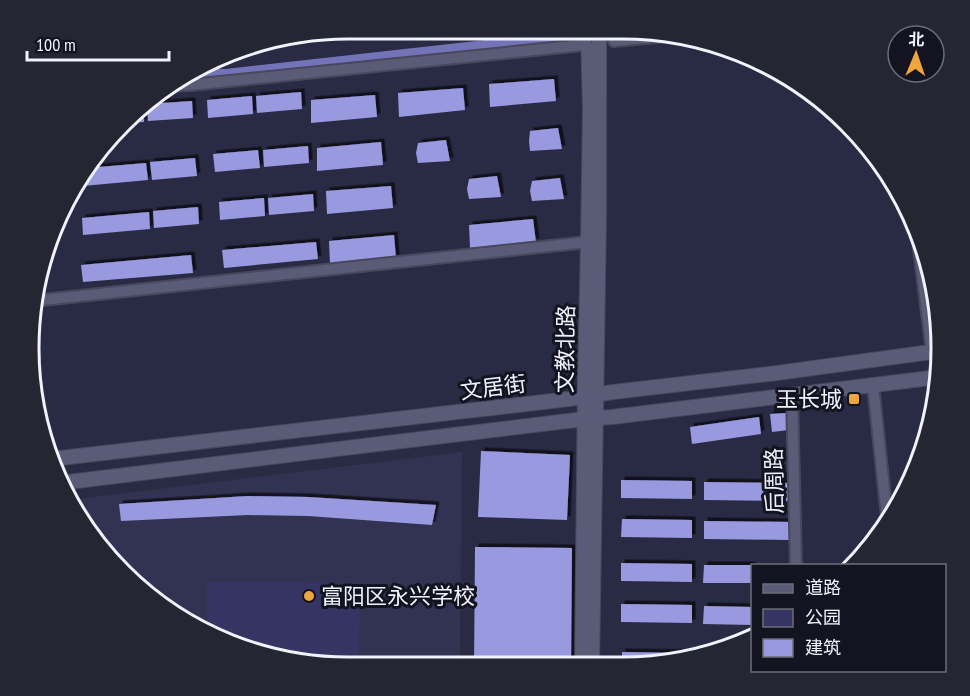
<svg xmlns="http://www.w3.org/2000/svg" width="970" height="696" viewBox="0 0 970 696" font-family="'PT Sans Narrow','Noto Sans SC',sans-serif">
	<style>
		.built { fill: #323252 }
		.green { fill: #353462 }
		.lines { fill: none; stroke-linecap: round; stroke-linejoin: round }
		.canal { stroke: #7373b7; stroke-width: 10 }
		.building { fill: #9899df; filter: url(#shadow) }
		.street-casing { stroke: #48485c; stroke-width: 14 }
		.secondary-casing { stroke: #48485c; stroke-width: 16 }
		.street { stroke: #595b77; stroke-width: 10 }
		.secondary { stroke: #595b77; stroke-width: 14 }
		.secondary-bridge-casing { stroke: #48485c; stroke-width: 16; stroke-linecap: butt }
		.secondary-bridge { stroke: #595b77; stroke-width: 14 }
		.poi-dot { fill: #efa73d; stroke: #13141f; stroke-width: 2 }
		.labels { text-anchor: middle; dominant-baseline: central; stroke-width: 6; stroke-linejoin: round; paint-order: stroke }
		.street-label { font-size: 22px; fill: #f1f2fd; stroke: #13141f }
		.poi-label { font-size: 22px; fill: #f1f2fd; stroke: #13141f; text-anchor: end }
		.rim { fill: none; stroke: #f1f2fd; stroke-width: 3 }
	</style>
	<defs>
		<filter id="shadow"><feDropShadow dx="3.5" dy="-3.5" stdDeviation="0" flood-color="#0009"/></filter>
	</defs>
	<rect width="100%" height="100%" fill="#292a43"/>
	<path class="built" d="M462 452 460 666 327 667 206 634 108 558 68 500Z"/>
	<path class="green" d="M207 582 360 583 359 667H327L207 635Z"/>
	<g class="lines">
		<path class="canal" d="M190 73 226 74 593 33"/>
	</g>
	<path class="building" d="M554 79 556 101 490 107 489 84Z
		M463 88 465 110 399 117 398 93Z
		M301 92 302 109 257 113 256 96Z
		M375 95 377 117 311 123V100Z
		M252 96 253 114 208 118 207 100Z
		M192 101 193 118 148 121 147 104Z
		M143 107 144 122 124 123Z
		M558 128 562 149 530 151 529 141 530 131Z
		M446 140 450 161 418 163 416 153 418 143Z
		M381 142 383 165 317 171V148Z
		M308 146 309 163 264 167 263 150Z
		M258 150 260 168 215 172 213 154Z
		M195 158 197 176 152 180 150 162Z
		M146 163 148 180 83 186 82 176 87 168Z
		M497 176 501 197 469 199 467 189 469 179Z
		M560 178 564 199 532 201 530 191 532 181Z
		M391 186 393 208 327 214 326 191Z
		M313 194 314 211 269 215 268 198Z
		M264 198 265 216 220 220 219 202Z
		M198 207 199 224 154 228 153 211Z
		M149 212 150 229 83 235 82 218Z
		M533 219 536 242 470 248 469 225Z
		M394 235 396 258 330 264 329 241Z
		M316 242 318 259 224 268 222 250Z
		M191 255 193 273 83 282 81 265Z
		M787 413 789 430 772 432 770 414Z
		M759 417 761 434 692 444 690 427Z
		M481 451 570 455 567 520 478 517Z
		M621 480 692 481V499L621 498Z
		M704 482 791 483V501L704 500Z
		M248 496 308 497 436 505 432 525 308 516 248 515 121 521 119 504Z
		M622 519 692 520V538L621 537Z
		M704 521 791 522V540L704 539Z
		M475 547 572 548 571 665 474 666Z
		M621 563 692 564V582L621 581Z
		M704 565H752V583H703Z
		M621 604 692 605V623L621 622Z
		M704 606 752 607V625L703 624Z
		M622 652 693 653 692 657 664 665H622Z"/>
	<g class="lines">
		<g class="street-casing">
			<path id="street" d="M614 41 678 35
				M167 86 190 85 583 45
				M917 233 932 352
				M33 301 588 242
				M873 385 887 517
				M792 395 796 566"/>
		</g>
		<g class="secondary-casing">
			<path id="secondary" d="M52 459 569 399 613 392 777 373 938 351
				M60 483 584 419 612 417 939 377
				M582 665 585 377 588 242 590 109 588 33
				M592 665 599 215V44"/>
		</g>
		<use href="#street" class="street"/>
		<use href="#secondary" class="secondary"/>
		<g class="secondary-bridge-casing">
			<path id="secondary-bridge" d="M599 44V33"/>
		</g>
		<use href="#secondary-bridge" class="secondary-bridge"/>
	</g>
	<g class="poi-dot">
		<rect x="848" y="393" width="12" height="12" rx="3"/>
		<circle cx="309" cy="596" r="6"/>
	</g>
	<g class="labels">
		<g class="street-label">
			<text transform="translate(565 349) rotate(-89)">文教北路</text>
			<text transform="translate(493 387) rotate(-7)">文居街</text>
			<text transform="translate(774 481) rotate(-91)">后周路</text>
		</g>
		<g class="poi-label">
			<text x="842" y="399">玉长城</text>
			<text x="321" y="596" text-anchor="start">富阳区永兴学校</text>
		</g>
	</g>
	<path d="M0 0H970V696H0ZM348 39H622A309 309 0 0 1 931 348V348A309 309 0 0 1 622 657H348A309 309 0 0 1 39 348V348A309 309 0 0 1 348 39Z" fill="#252631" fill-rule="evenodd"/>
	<path class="rim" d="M348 39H622A309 309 0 0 1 931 348V348A309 309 0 0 1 622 657H348A309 309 0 0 1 39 348V348A309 309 0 0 1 348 39Z"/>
	<rect x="751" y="564" width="195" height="108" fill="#13141f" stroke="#6c6d78" stroke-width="1.5"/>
	<rect x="763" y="584" width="30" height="9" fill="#595b77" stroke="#6c6d78" stroke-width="1.5"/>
	<text x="805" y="594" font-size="18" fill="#f1f2fd">道路</text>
	<rect x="763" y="609" width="30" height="18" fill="#353462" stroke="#6c6d78" stroke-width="1.5"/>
	<text x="805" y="624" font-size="18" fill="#f1f2fd">公园</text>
	<rect x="763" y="639" width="30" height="18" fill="#9899df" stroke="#6c6d78" stroke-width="1.5"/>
	<text x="805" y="654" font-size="18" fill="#f1f2fd">建筑</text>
	<g transform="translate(916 54) rotate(2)"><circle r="28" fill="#13141f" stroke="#6c6d78" stroke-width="1.5"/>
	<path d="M0-4.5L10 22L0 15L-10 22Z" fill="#efa73d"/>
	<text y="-9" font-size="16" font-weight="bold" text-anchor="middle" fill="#f1f2fd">北</text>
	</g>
	<path d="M27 51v9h142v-9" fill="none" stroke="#f1f2fd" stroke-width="3"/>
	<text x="36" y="51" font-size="18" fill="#f1f2fd" stroke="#13141f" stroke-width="4.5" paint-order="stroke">100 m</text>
</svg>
